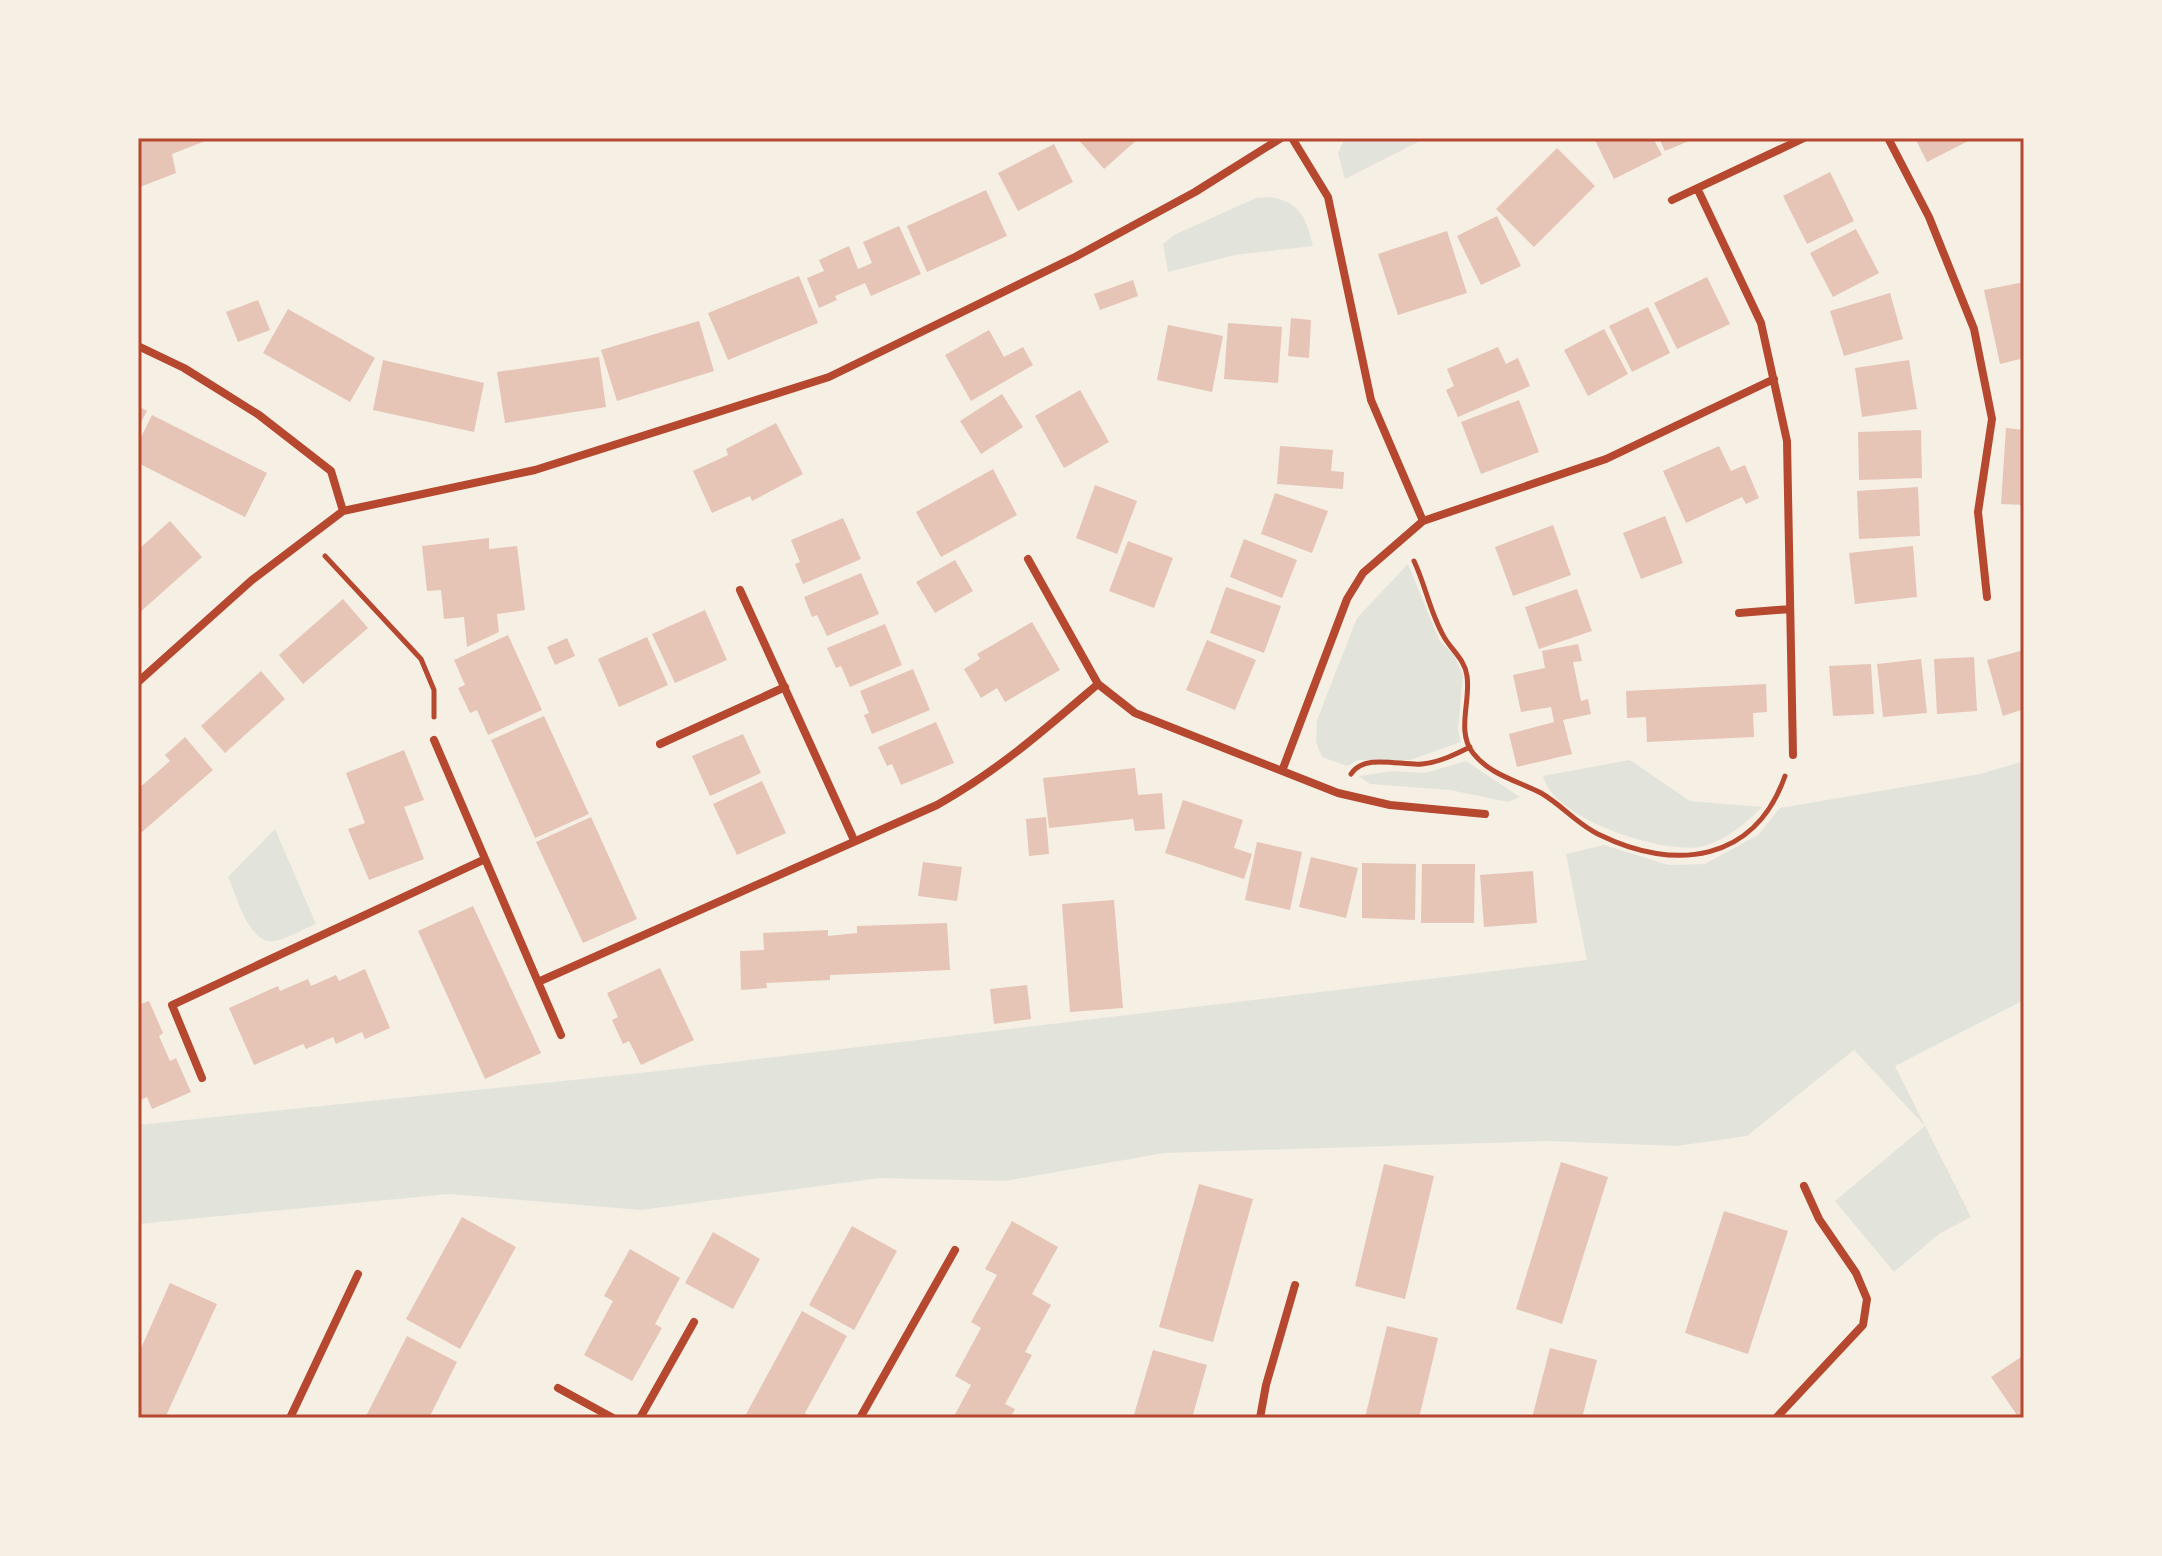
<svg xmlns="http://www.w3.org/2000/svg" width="2162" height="1556" viewBox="0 0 2162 1556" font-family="Cabin,sans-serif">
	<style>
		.green { fill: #e2e4dc }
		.building { fill: #e6c5b7 }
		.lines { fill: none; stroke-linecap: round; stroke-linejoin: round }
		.path { stroke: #b5482f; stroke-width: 5 }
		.minor { stroke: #b5482f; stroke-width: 8 }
		.neatline { fill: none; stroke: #b5482f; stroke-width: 3 }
	</style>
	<rect width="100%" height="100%" fill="#f6efe4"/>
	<path class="green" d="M1345 138H1426L1345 179 1338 153Z
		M1270 197C1301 202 1306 218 1313 246L1235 255 1168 272 1163 244 1174 235 1256 198Z
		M1408 564 1439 640 1454 655 1463 675 1458 730 1461 742 1410 760H1358L1347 766 1322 757 1316 742 1317 720 1357 618Z
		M1630 760 1690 801 1762 807C1745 824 1723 843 1699 847 1660 853 1553 819 1543 776Z
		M1466 761 1520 797 1508 802 1450 790 1370 784 1359 776 1393 771 1425 773Z
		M2024 761V1000L1895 1066 1971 1217 1939 1234 1894 1272 1835 1201 1925 1126 1854 1050 1747 1136 1677 1146 1547 1141 1164 1153 1005 1181 880 1178 641 1210 449 1194 138 1224V1125L650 1072 1587 960 1566 854 1604 845 1669 865 1705 864 1758 835 1780 808 1980 774Z
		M275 829 316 924C303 929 288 939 274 941 249 945 236 894 228 877Z"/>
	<path class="building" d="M138 138H213L172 154 176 173 140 187Z
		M1077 138H1139L1104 169Z
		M1594 138H1653L1662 155 1614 179Z
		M1659 138H1696L1665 151Z
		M1915 138H1967L1968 141 1927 162Z
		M1054 144 1073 182 1018 211 998 173Z
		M1557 148 1595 186 1534 247 1496 209Z
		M1830 172 1854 221 1807 244 1783 196Z
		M986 190 1007 236 927 272 907 226Z
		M1497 216 1521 266 1481 285 1457 236Z
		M899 226 921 274 871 296 865 283 835 296 837 300 819 308 807 278 824 271 819 260 849 246 858 269 872 263 863 242Z
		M1856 229 1879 273 1833 297 1810 253Z
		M1447 231 1467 293 1398 315 1378 254Z
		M799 276 818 323 728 360 708 313Z
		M1707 277 1730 324 1677 349 1654 303Z
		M1133 280 1138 296 1100 310 1094 294Z
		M2024 282V358L2000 364 1984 290Z
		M1890 293 1903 339 1844 356 1830 311Z
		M258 300 270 330 238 342 226 312Z
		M1648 307 1670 353 1632 372 1609 326Z
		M288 309 375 358 350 402 263 353Z
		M1291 318 1311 320 1309 358 1288 356Z
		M699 321 714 371 617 401 601 350Z
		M1228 323 1282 327 1278 383 1224 379Z
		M1168 325 1223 336 1212 392 1157 380Z
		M1604 329 1628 374 1588 396 1564 350Z
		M989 330 1004 357 1023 347 1033 365 971 401 945 355Z
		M1498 347 1506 364 1518 358 1530 386 1458 417 1446 390 1454 386 1447 369Z
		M599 357 606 407 505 423 497 372Z
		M383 360 484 383 474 432 373 410Z
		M1909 360 1917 409 1862 417 1855 368Z
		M1080 390 1109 442 1064 468 1035 416Z
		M1002 394 1023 427 981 454 960 421Z
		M1519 400 1539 452 1481 474 1461 422Z
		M138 406 147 411 138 428Z
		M152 415 267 473 245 517 138 463V443Z
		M776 423 803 474 752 501 750 496 712 513 693 471 728 455 726 449Z
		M2006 428 2024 430V505L2001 504Z
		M1921 430 1922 478 1859 480 1858 432Z
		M1280 446 1333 450 1331 471 1344 472 1343 489 1277 484Z
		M1719 446 1731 471 1745 465 1759 498 1746 504 1742 497 1686 523 1663 471Z
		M993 469 1017 515 941 557 916 512Z
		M1095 485 1137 501 1117 554 1076 538Z
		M1918 487 1920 536 1859 539 1857 491Z
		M1275 493 1328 511 1312 553 1261 534Z
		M1665 516 1683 563 1641 579 1623 533Z
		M843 518 861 559 803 584 795 564 800 562 791 540Z
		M170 521 202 557 138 614V550Z
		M1553 525 1571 575 1513 596 1495 547Z
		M489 538V549L517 546 525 610 497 614 499 632 467 647 464 617 444 619 441 590 427 591 422 546Z
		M1244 539 1297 560 1282 598 1230 577Z
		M1128 541 1173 558 1154 608 1109 591Z
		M1913 546 1917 597 1855 604 1849 553Z
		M955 560 973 591 935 613 916 582Z
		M861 573 879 614 827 636 817 615 812 617 804 597Z
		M1226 587 1281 606 1264 653 1210 633Z
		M1577 589 1592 631 1539 649 1525 607Z
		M343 599 368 628 303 684 279 655Z
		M705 610 727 660 675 683 652 634Z
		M1032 622 1060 670 1005 702 997 688 981 698 964 669 980 659 977 654Z
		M885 624 902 665 850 687 841 666 836 668 827 648Z
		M508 635 542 710 488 735 477 710 470 713 458 688 465 685 454 660Z
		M647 637 668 685 619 707 598 659Z
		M567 638 575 656 555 665 547 647Z
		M1207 640 1256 660 1235 710 1186 690Z
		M1578 644 1582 661 1573 662 1581 701 1588 699 1591 714 1563 720 1572 754 1517 767 1509 734 1554 722 1551 707 1521 712 1513 675 1545 668 1542 651Z
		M2024 650V709L2003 716 1987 660Z
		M1974 657 1977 711 1937 714 1934 659Z
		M1921 659 1927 713 1883 717 1877 664Z
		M1871 664 1874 714 1833 716 1829 666Z
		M913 669 930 710 872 734 864 715 869 713 860 691Z
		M261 671 285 699 225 753 201 726Z
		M1766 684 1767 712 1753 713 1754 737 1647 742 1646 717 1627 718 1626 691Z
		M544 716 589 814 535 838 491 740Z
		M936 722 954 763 901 785 892 764 887 766 878 747Z
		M743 734 761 773 710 796 692 756Z
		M185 737 213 770 142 832 138 828V789L170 761 165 755Z
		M404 750 424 800 404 807 424 859 369 880 348 829 365 823 346 773Z
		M1135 768 1138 795 1162 793 1165 829 1135 831 1133 819 1049 828 1043 778Z
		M762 781 786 833 737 855 713 804Z
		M1183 800 1243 820 1234 848 1252 854 1244 879 1165 853Z
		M591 817 637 919 583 943 536 842Z
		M1046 817 1049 854 1029 856 1026 819Z
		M1257 842 1302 852 1290 910 1245 900Z
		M1311 857 1358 868 1346 918 1299 907Z
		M923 862 962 867 957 901 918 896Z
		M1362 863 1416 864 1415 920 1362 918Z
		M1422 864H1475L1474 923H1421Z
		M1533 871 1537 923 1484 927 1480 875Z
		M1114 900 1123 1008 1070 1012 1062 904Z
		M473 906 541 1053 485 1079 418 931Z
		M947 923 950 970 830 975V980L766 983 767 988 741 990 740 951 764 950 763 933 828 930V936L857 933V926Z
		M660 968 694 1040 641 1065 629 1041 623 1044 612 1020 618 1017 607 993Z
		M365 969 390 1028 365 1039 362 1032 336 1044 333 1037 306 1049 303 1044 254 1065 229 1008 278 986 280 991 308 979 311 986 336 975 339 981Z
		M1027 985 1031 1019 994 1024 990 989Z
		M149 1001 163 1033 159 1036 170 1061 176 1058 191 1092 152 1109 147 1097 138 1101V1005Z
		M1561 1162 1608 1177 1562 1324 1516 1309Z
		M1384 1164 1434 1176 1405 1299 1355 1286Z
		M1199 1184 1253 1199 1213 1342 1159 1327Z
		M1724 1211 1788 1231 1748 1354 1685 1333Z
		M462 1217 516 1247 460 1349 406 1319Z
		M1012 1221 1058 1247 1032 1294 1051 1305 1025 1352 1032 1355 1005 1404 1015 1409 1010 1418H953L971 1385 955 1376 981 1328 971 1322 997 1275 985 1269Z
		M852 1226 897 1251 854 1330 809 1305Z
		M713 1232 760 1259 733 1309 685 1283Z
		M630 1249 680 1278 655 1324 662 1328 632 1381 584 1355 613 1301 604 1296Z
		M170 1283 217 1304 165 1418H138V1355Z
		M802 1311 847 1336 805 1413 809 1416 744 1418Z
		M1387 1326 1438 1338 1419 1418H1365Z
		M407 1336 457 1362 429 1418H365Z
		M1550 1348 1597 1360 1582 1418H1532Z
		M1153 1350 1207 1365 1192 1418H1133Z
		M2024 1355V1418H2019L1991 1377Z"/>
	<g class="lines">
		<path class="path" d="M325 556 421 659 434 690V717
			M1414 561C1425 584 1430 612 1443 635 1450 649 1465 659 1467 676 1471 700 1456 732 1473 753 1490 775 1518 781 1541 793 1562 805 1578 825 1600 835 1675 872 1755 862 1785 776
			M1351 774C1364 753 1402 766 1422 764 1440 762 1454 755 1470 747"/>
		<path class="minor" d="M1292 138 1328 197 1371 400 1423 521
			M1888 138 1929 217 1974 329 1992 419 1978 512 1987 597
			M1698 190 1761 323 1787 441 1793 755
			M1672 200 1804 138
			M138 346 184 368 259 415 331 471 343 511
			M1028 559 1098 684 1135 713 1338 793 1390 805 1485 814
			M740 590 854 840
			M1739 613 1790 609
			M138 682 252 580 343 511 535 470 829 377 1075 257 1195 192 1281 138
			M434 740 538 982 937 805C999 770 1044 730 1098 684
			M660 744 785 687
			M1282 771 1347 599 1363 573 1423 521 1606 459 1774 379
			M538 982 561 1035
			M202 1078 172 1005 485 859
			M558 1388 613 1418
			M290 1418 358 1274
			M640 1418 694 1322
			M860 1418 955 1250
			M1260 1418 1266 1385 1295 1285
			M1776 1418 1863 1325 1867 1299 1856 1273 1819 1219 1804 1186"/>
	</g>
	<rect width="2162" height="1556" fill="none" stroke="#f6efe4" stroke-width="280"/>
	<rect x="140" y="140" width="1882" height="1276" class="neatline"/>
</svg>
